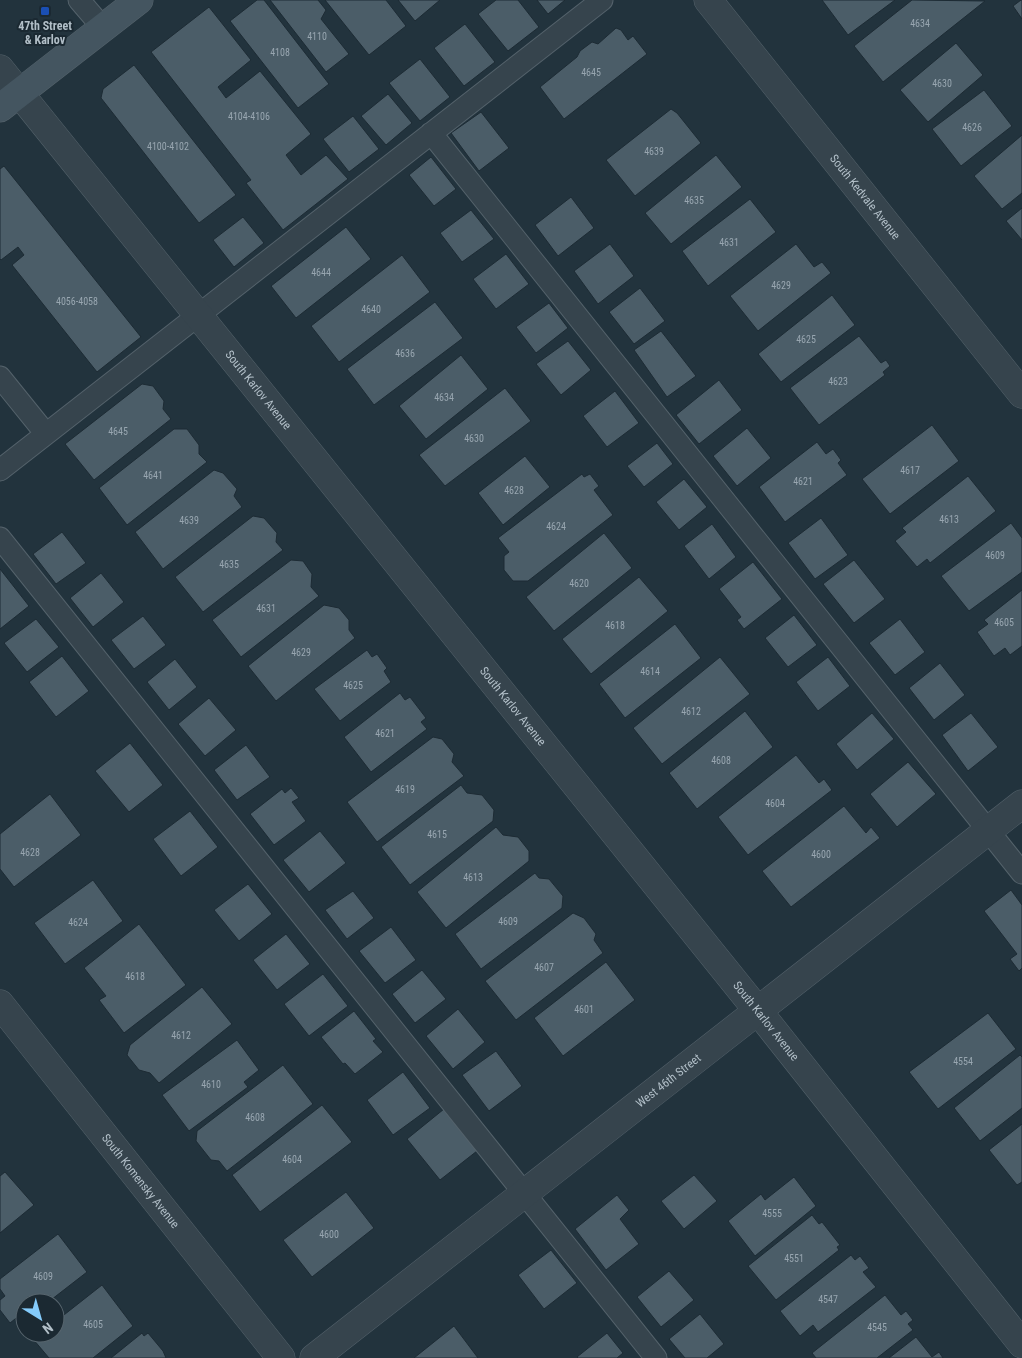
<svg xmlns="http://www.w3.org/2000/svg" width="1022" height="1358" viewBox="0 0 1022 1358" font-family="'Roboto Condensed',sans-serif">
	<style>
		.building { fill: #4b5d68; stroke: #1d2b34 }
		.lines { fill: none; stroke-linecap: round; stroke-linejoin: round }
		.lane-casing { stroke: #54626b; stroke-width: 23 }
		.street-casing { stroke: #54626b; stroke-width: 29 }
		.secondary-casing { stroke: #54626b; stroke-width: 29 }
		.lane { stroke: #36444d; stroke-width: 21 }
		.street { stroke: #36444d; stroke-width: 28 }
		.secondary { stroke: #445560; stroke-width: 28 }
		.transit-dot { fill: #1a4fb4; stroke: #1b2932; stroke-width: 2 }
		.labels { text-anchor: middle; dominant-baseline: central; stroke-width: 4; stroke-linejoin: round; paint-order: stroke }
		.number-label { font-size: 10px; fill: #98a6b0 }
		.poi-label { font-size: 12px; font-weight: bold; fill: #b2bfc8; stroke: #1b2932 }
		.street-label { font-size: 12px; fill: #b2bfc8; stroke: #1b2932 }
	</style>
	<rect width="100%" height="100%" fill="#22333d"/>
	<path class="building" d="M257 0H264L329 84 298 108 230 21Z
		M270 0H318L326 10 321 19 349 54 326 72Z
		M325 0H386L406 26 369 55Z
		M398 0H440L415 21Z
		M496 0H518L539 27 508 51 478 14Z
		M537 0H565L548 14Z
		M822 0H895L848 35Z
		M912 0 985 1 883 82 854 46Z
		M1021 0H1022V19L1013 6Z
		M209 7 251 60 218 87 226 98 260 71 311 134 286 155 301 175 326 155 348 179 283 230 246 183 251 180 151 52Z
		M465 24 495 62 464 86 434 48Z
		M616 28 621 30 628 40 633 36 647 54 564 119 540 87 577 57 580 51 592 42 598 44Z
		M956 43 983 75 928 122 900 90Z
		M420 59 450 97 420 121 389 83Z
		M134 65 236 195 199 223 101 98 103 89Z
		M984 90 1012 126 961 166 932 129Z
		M388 94 412 123 386 145 361 116Z
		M671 109 677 113 701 143 635 196 606 160Z
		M481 112 509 148 479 171 451 133Z
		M353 116 379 149 349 172 323 139Z
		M1022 135V193L1002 209 974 176Z
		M716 155 742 187 671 244 645 213Z
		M431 157 456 189 434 206 409 175Z
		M4 166 141 337 97 372 12 265 24 255 18 247 1 260 0 259V169Z
		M571 197 594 228 558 256 535 225Z
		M750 199 776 232 708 286 682 251Z
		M1022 208V240L1006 221Z
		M471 210 494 239 462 262 440 233Z
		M243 217 264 243 234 267 213 240Z
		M346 227 371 259 296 318 271 286Z
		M610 244 634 276 598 304 574 271Z
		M796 244 814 267 822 262 831 273 758 331 730 296Z
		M506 254 529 284 496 309 473 279Z
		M402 255 430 292 339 362 311 326Z
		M640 288 665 321 634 344 609 312Z
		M832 295 855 325 781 382 758 354Z
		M435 302 463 338 374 405 347 369Z
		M549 303 568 328 536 353 516 327Z
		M661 331 696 376 667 397 634 350Z
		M859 336 881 363 886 360 890 366 883 372 885 375 819 425 790 388Z
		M568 341 591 370 561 395 536 364Z
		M461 355 488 389 426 439 399 406Z
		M719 380 742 410 699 444 676 415Z
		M142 384 153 386 164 401 163 409 171 419 94 480 65 444Z
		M505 388 531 421 445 486 419 455Z
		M615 391 639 423 607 447 583 416Z
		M932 425 959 461 890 514 862 479Z
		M747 428 771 458 737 486 713 456Z
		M174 429H187L199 445V454L207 462 127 525 99 488Z
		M817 442 826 454 833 449 841 460 838 463 847 475 785 522 759 487Z
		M657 443 673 464 644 487 627 466Z
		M525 456 550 487 503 525 478 493Z
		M214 470 223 473 237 489 234 496 242 507 163 569 135 532Z
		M582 474 584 477 590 474 599 486 594 490 613 515 528 581H513L504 570V556L509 552 498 538Z
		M968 476 996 511 930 563 927 559 917 567 895 541 906 532 902 528Z
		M684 479 707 507 679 530 656 502Z
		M253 516 264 518 277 533 276 542 283 550 203 612 175 577Z
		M821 518 848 555 815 579 788 543Z
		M1011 523 1022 538V572L969 611 941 576Z
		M712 524 736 557 709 579 684 546Z
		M62 532 86 563 56 584 33 554Z
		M604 533 632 568 554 631 526 597Z
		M291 560 303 561 312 574 311 587 319 596 241 657 212 620Z
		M854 560 885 599 854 623 823 584Z
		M753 562 782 599 744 629 737 620 741 617 719 589Z
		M0 569 29 606 0 629Z
		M101 573 124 602 93 627 70 598Z
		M639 577 668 611 591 674 562 639Z
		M1022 590V646L1010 655 1005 648 994 656 977 632 988 624 984 620Z
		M324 605 339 608 349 620V630L355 638 276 701 248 666Z
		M794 615 817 645 788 667 765 638Z
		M143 616 166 645 134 669 111 640Z
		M36 619 59 647 27 672 4 643Z
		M900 619 925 652 895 675 869 643Z
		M675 624 701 658 625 718 599 684Z
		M367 650 372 657 377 654 387 668 384 671 391 682 340 721 314 689Z
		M62 656 89 691 56 717 29 682Z
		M720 657 750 694 662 764 633 728Z
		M828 657 850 686 818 711 796 682Z
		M175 659 197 687 169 710 147 682Z
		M940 663 965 695 934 720 909 688Z
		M400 693 405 700 410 697 426 718 421 722 427 729 371 772 344 737Z
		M209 698 236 730 205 756 178 724Z
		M745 711 773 747 697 809 669 773Z
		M872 713 894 739 857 770 836 744Z
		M971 713 998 747 968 771 942 735Z
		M433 737 442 739 454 754 452 762 464 776 377 842 347 802Z
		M130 743 163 785 129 812 95 771Z
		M246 745 270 777 237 800 214 770Z
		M796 755 819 783 824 779 832 790 748 855 718 817Z
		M908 762 936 794 897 827 870 794Z
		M461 785 467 793 482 795 494 810 493 821 410 885 381 847Z
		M291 788 299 798 292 802 306 821 274 845 250 814 282 789 285 793Z
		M50 794 81 835 14 887 0 869V834Z
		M844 806 866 833 871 827 880 838 791 907 762 871Z
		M190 811 218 847 181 876 153 839Z
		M496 827 503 835 518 837 529 851V861L446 928 417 892Z
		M320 831 346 863 309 892 283 860Z
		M535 873 539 878 549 879 563 896 562 908 481 969 455 934Z
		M93 880 123 921 65 964 34 923Z
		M248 884 272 914 239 941 214 910Z
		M1011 890 1022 905V968L1019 971 1010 959 1017 954 984 911Z
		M353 891 374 918 347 939 325 910Z
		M573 913 584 918 596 934 594 940 603 953 516 1020 485 981Z
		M139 924 186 985 124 1033 99 1000 106 996 84 968Z
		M391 927 416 960 385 983 359 951Z
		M286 934 310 964 277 990 253 960Z
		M606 962 635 1000 563 1056 534 1018Z
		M422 970 446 999 415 1023 392 994Z
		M323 974 348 1006 309 1036 284 1004Z
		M202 987 232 1024 159 1083 150 1073 139 1070 127 1055 130 1045Z
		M458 1009 485 1042 453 1069 426 1036Z
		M354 1011 376 1039 373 1041 383 1052 355 1074 345 1063 343 1064 321 1037Z
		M988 1013 1016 1049 938 1109 909 1072Z
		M237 1040 259 1070 244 1082 248 1087 189 1131 162 1095Z
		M496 1051 522 1086 489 1111 462 1075Z
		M1020 1055 1022 1057V1108L980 1141 954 1108Z
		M283 1065 313 1104 227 1171 219 1161 211 1160 196 1141 197 1131Z
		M403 1072 430 1108 393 1135 367 1100Z
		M322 1105 352 1142 260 1212 232 1175Z
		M444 1109 477 1151 440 1180 407 1139Z
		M1022 1124V1182L1017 1185 989 1150Z
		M5 1172 34 1205 0 1233V1176Z
		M694 1175 717 1201 684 1229 661 1201Z
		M794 1177 816 1206 755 1256 728 1221 761 1194 765 1200Z
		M346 1192 374 1228 312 1277 283 1240Z
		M617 1195 629 1210 620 1219 639 1244 606 1270 575 1229Z
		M812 1215 819 1224 822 1222 840 1245 837 1247 839 1250 776 1300 748 1266Z
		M58 1234 87 1272 47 1303H25V1320L20 1315 10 1323 0 1310V1300L5 1296 0 1289V1279Z
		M551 1250 577 1283 544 1309 518 1275Z
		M851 1255 855 1260 860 1256 869 1268 863 1272 876 1287 818 1332 813 1325 800 1336 780 1311Z
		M669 1271 694 1300 661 1327 637 1297Z
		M102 1285 133 1326 93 1358H49L33 1339 40 1333H55V1322Z
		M885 1295 901 1315 906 1311 913 1320 908 1324 913 1330 877 1358H816L812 1353Z
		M700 1314 724 1344 707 1358H685L669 1339Z
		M454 1326 478 1358H414Z
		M142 1333 144 1336 148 1333 163 1351 166 1358H111Z
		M607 1333 623 1353 617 1358H578L577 1357Z
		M916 1337 932 1357 939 1352 943 1358H889Z"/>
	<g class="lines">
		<g class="lane-casing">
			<path id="lane" d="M79 0 103 28
				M431 133 1022 873
				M0 377 46 434
				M0 470 602 0
				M0 538 656 1358"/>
		</g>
		<g class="street-casing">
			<g id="street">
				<path id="s1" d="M708 0 1022 394"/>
				<path id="s2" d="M0 69 758 1011 1022 1344"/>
				<path id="s3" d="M0 1004 281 1358"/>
				<path id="s4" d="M314 1358 1022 804"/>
			</g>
		</g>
		<g class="secondary-casing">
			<path id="secondary" d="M0 108 139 0"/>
		</g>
		<use href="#lane" class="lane"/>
		<use href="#street" class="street"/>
		<use href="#secondary" class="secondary"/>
	</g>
	<rect class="transit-dot" x="40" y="6" width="10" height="10" rx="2.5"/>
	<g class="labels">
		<g class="number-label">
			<text x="920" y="23">4634</text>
			<text x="317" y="36">4110</text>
			<text x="280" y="52">4108</text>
			<text x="591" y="72">4645</text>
			<text x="942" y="83">4630</text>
			<text x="249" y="116">4104-4106</text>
			<text x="972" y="127">4626</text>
			<text x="168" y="146">4100-4102</text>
			<text x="654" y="151">4639</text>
			<text x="694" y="200">4635</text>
			<text x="729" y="242">4631</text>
			<text x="321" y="272">4644</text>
			<text x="781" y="285">4629</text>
			<text x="77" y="301">4056-4058</text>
			<text x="371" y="309">4640</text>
			<text x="806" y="339">4625</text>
			<text x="405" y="353">4636</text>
			<text x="838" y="381">4623</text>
			<text x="444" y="397">4634</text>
			<text x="118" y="431">4645</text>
			<text x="474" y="438">4630</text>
			<text x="910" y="470">4617</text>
			<text x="153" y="475">4641</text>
			<text x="803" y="481">4621</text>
			<text x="514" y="490">4628</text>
			<text x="949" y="519">4613</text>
			<text x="189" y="520">4639</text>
			<text x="556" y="526">4624</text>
			<text x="995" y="555">4609</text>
			<text x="229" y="564">4635</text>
			<text x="579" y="583">4620</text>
			<text x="266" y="608">4631</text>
			<text x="1004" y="622">4605</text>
			<text x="615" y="625">4618</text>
			<text x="301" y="652">4629</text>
			<text x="650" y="671">4614</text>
			<text x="353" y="685">4625</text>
			<text x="691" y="711">4612</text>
			<text x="385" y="733">4621</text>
			<text x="721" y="760">4608</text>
			<text x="405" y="789">4619</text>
			<text x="775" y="803">4604</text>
			<text x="437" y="834">4615</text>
			<text x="30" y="852">4628</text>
			<text x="821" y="854">4600</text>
			<text x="473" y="877">4613</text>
			<text x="508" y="921">4609</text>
			<text x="78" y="922">4624</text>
			<text x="544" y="967">4607</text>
			<text x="135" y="976">4618</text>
			<text x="584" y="1009">4601</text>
			<text x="181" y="1035">4612</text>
			<text x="963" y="1061">4554</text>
			<text x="211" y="1084">4610</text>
			<text x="255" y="1117">4608</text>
			<text x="292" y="1159">4604</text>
			<text x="772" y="1213">4555</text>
			<text x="329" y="1234">4600</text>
			<text x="794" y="1258">4551</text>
			<text x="43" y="1276">4609</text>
			<text x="828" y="1299">4547</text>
			<text x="93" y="1324">4605</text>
			<text x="877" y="1327">4545</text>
		</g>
		<g class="poi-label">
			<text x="45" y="26">47th Street<tspan x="45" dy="14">&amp; Karlov</tspan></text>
		</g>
		<g class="street-label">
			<text stroke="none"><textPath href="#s1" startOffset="252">South Kedvale Avenue</textPath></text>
			<text stroke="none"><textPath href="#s2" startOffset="412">South Karlov Avenue</textPath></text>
			<text stroke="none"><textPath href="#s2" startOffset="818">South Karlov Avenue</textPath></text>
			<text stroke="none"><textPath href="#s2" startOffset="1222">South Karlov Avenue</textPath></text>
			<text stroke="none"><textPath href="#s4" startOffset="450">West 46th Street</textPath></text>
			<text stroke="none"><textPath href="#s3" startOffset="226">South Komensky Avenue</textPath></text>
		</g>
	</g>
	<g transform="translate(40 1318) rotate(143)"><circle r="24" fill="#1b2932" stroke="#57656e"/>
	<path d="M0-4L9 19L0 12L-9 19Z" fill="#84cbfb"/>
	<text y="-8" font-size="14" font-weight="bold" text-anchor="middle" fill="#b2bfc8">N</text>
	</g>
</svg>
